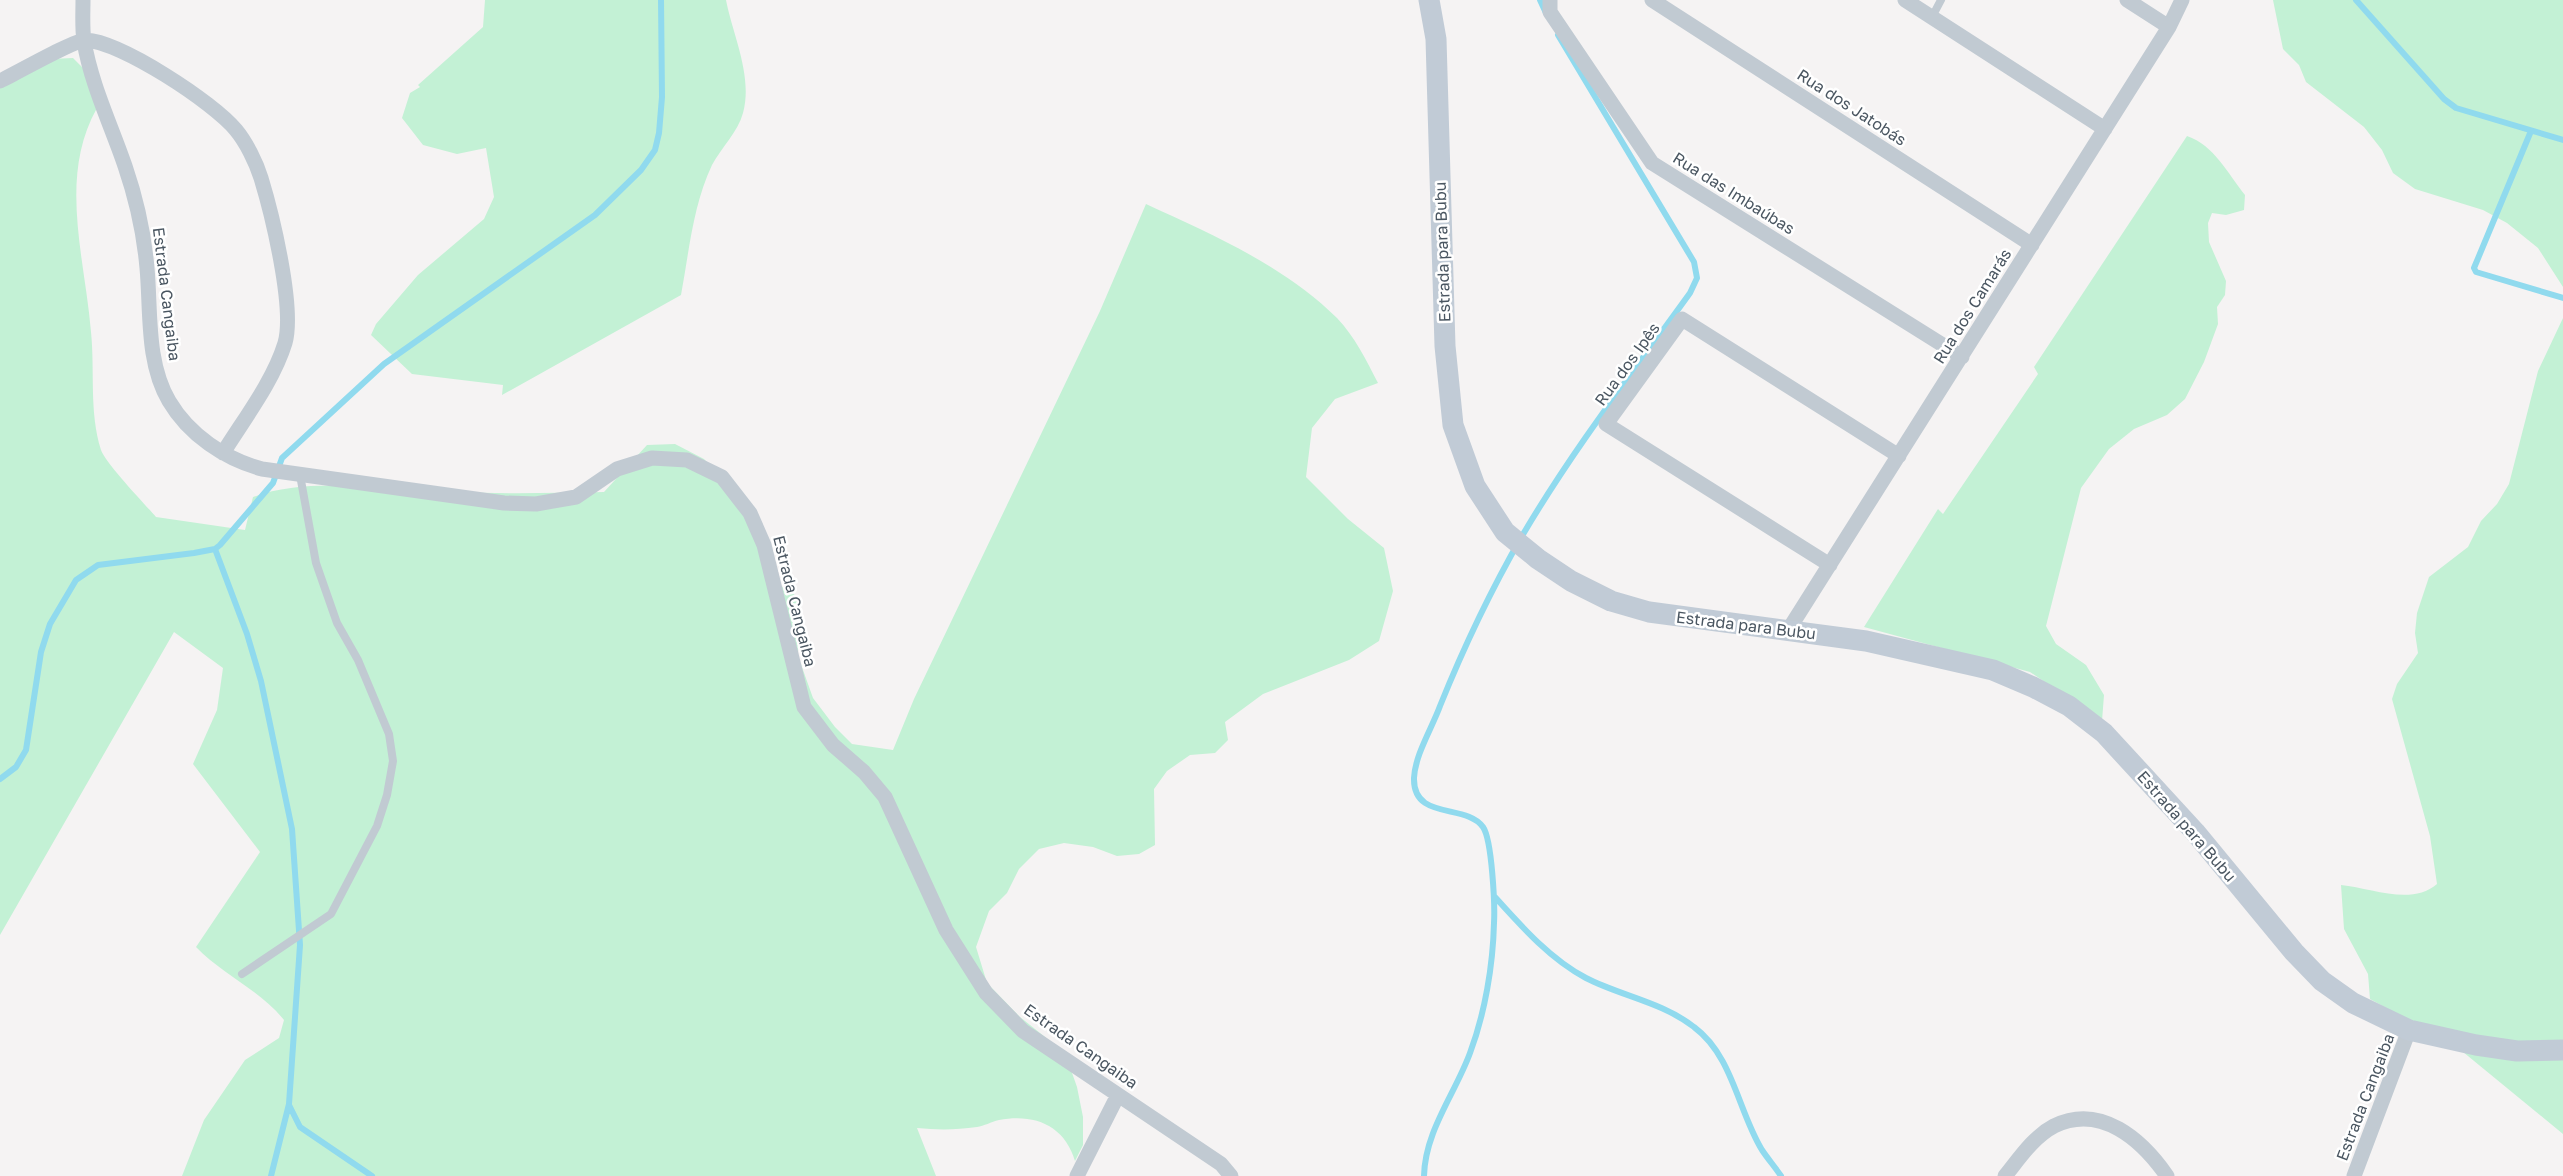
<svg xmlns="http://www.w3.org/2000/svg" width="2563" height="1176" viewBox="0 0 2563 1176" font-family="'Golos Text',sans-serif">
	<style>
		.green { fill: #c3f1d5 }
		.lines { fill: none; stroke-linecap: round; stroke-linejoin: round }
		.stream { stroke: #90daee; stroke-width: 6 }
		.lane { stroke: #c1cad2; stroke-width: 8 }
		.street { stroke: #c1cad2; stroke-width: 15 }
		.secondary { stroke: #c1cbd6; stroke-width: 21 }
		.labels { text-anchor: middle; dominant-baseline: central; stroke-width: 5; stroke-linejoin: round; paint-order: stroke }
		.street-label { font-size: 16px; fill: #4a5661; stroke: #fff }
	</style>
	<rect width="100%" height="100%" fill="#f5f3f3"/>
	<path class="green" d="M485 0H726C733 36 753 76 743 113 738 132 721 148 712 165 693 205 689 252 681 295L502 395 503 385 412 374 371 335 376 324 418 275 484 219 494 197 486 148 457 154 423 145 402 118 410 93 420 87 418 85 483 27Z
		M2273 0H2563V287L2538 248 2507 223 2483 210 2415 189 2393 173 2382 150 2364 127 2306 82 2299 65 2283 49Z
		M73 58 83 68 97 108C58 177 85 258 91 332 95 371 89 412 101 450 106 464 144 503 156 517L245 530 253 497C311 475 391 491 453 492 503 494 554 493 604 492L647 445 675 444 704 459 731 487 777 584 795 595 798 604V656L813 698 835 727 852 744 893 750 914 699 1100 311 1146 204C1213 235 1283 265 1337 318 1355 337 1366 360 1378 383L1335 399 1312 428 1306 477 1348 519 1384 548 1393 591 1379 641 1349 660 1263 694 1225 722 1228 740 1215 753 1190 755 1167 771 1154 789 1155 845 1139 854 1117 856 1093 847 1064 843 1039 849 1019 869 1007 893 989 911 976 947 987 983 1020 1017 1065 1053 1077 1087 1083 1117V1145L1075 1161C1065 1126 1035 1113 999 1120 991 1122 984 1126 977 1127 956 1130 937 1130 917 1128L936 1176H182L204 1120 245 1060 279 1038 284 1020C260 990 223 975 196 947L260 852 193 764 217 710 223 668 174 632 0 935V87L51 59Z
		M2187 136C2214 145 2228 174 2245 195L2244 210 2226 215 2212 213 2208 223 2209 242 2226 281 2225 295 2217 307 2218 324 2204 362 2185 399 2167 415 2134 429 2109 449 2081 488 2046 626 2056 644 2086 665 2104 695 2102 721 2030 672 1864 627 1938 509 1943 514 2038 374 2034 367Z
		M2563 318V1134L2457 1047 2370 999 2368 974 2344 929 2341 885C2371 888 2412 906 2437 884L2430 836 2392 699 2397 684 2418 653 2415 633 2417 613 2429 577 2468 547 2481 521 2497 504 2509 484 2538 371Z"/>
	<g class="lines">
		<path class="stream" d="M1540 0 1546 13
			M2356 0 2444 99 2456 108 2563 140
			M2531 131 2474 268 2476 272 2563 298
			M215 549 247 634 261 681 292 829 300 945 289 1104 271 1176
			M0 779 16 767 26 750 41 652 50 624 76 580 98 565 194 553 215 549 220 545 273 483 282 458 384 364 595 215 641 170 655 150 659 133 662 97 661 0
			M1494 896C1521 926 1550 959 1586 978 1621 996 1662 1002 1694 1027 1733 1056 1738 1111 1762 1150 1768 1159 1775 1167 1781 1176
			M289 1105 300 1127 372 1176
			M1424 1176C1425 1131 1455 1094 1470 1053 1485 1013 1493 965 1494 923 1495 905 1492 840 1483 827 1466 803 1413 821 1414 778 1415 755 1432 728 1440 706 1463 649 1491 590 1522 536 1572 451 1633 372 1690 293L1697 278 1694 262 1558 35"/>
		<path class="lane" d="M1932 17 1941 0
			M242 974 331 914 377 826 387 795 393 761 389 734 358 660 337 623 316 563 300 475"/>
		<path class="street" d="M83 0C83 13 82 28 84 41 91 84 111 125 125 166 136 198 144 234 147 268 151 311 146 362 169 401 189 435 225 459 262 469L504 503 536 504 576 497 617 469 652 458 687 460 722 477 750 513 764 545 804 707 833 745 864 772 885 797 946 930 986 993 1023 1031 1221 1164 1231 1176
			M1550 0V12L1652 163 1962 357
			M1652 0 2032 245
			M1905 0 2105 129
			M2127 0 2169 27
			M0 81C15 74 74 40 86 40 121 42 213 102 236 130 246 142 256 162 261 178 272 214 295 308 285 343 273 382 244 419 223 453
			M1830 565 1606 424 1682 319 1899 456
			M1789 629 2169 27 2182 0
			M1077 1176 1118 1095
			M2005 1176C2019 1159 2033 1137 2054 1126 2101 1103 2142 1140 2167 1176
			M2354 1176 2409 1030"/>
		<path class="secondary" d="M1429 0 1436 39 1445 346 1453 425 1475 486 1505 532 1538 559 1571 581 1611 601 1649 612 1866 641 1993 670 2033 687 2069 706 2104 733 2195 832 2294 952 2322 981 2353 1003 2409 1030 2476 1045 2517 1051 2563 1050"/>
	</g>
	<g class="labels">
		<g class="street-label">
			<text transform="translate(1852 107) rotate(33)">Rua dos Jatobás</text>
			<text transform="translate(1734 193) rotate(32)">Rua das Imbaúbas</text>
			<text transform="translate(1442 252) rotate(-92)">Estrada para Bubu</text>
			<text transform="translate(167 294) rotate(83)">Estrada Cangaiba</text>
			<text transform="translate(1972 306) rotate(-58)">Rua dos Camarás</text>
			<text transform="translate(1627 364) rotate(-54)">Rua dos Ipês</text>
			<text transform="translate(795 601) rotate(76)">Estrada Cangaiba</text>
			<text transform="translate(1746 625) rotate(7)">Estrada para Bubu</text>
			<text transform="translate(2187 826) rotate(49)">Estrada para Bubu</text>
			<text transform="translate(1081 1046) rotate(35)">Estrada Cangaiba</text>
			<text transform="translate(2365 1097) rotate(-69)">Estrada Cangaiba</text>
		</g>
	</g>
</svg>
